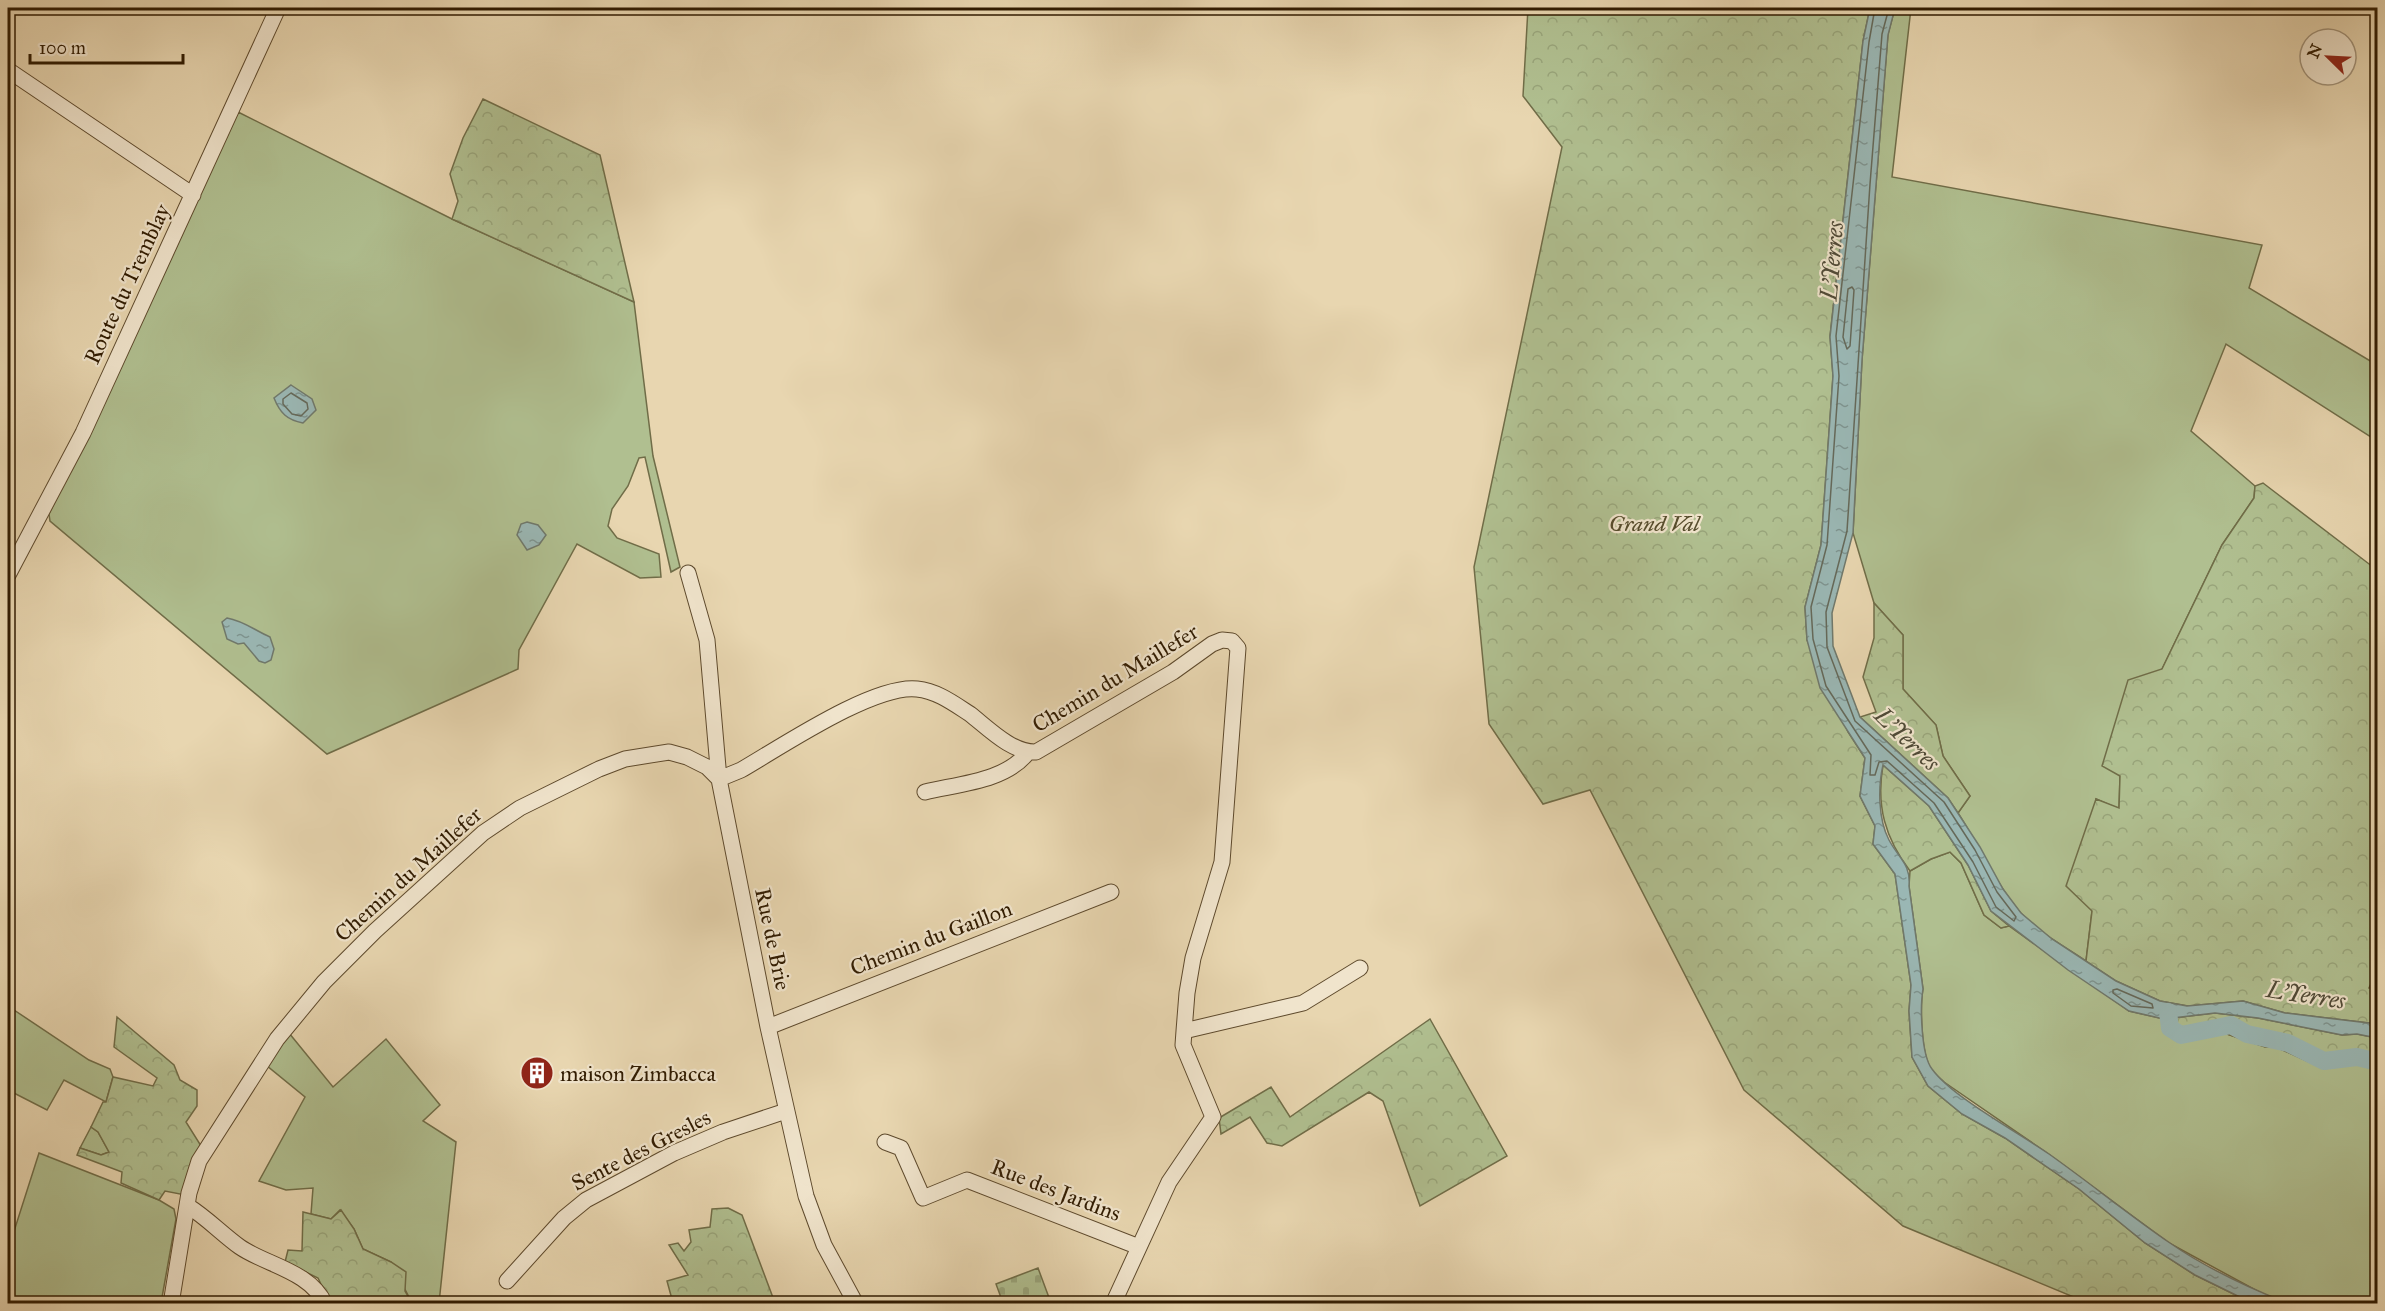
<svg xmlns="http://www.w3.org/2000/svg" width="2385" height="1311" viewBox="0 0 2385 1311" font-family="'IM FELL Great Primer',serif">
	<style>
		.green { fill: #b0bf90; stroke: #706d48; stroke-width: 1.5 }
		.forest { fill: url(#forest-crowns); stroke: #706d48; stroke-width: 1.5 }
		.cemetery { fill: url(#cemetery-stones); stroke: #706d48; stroke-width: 1.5 }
		.water { fill: url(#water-ripples); stroke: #70796c; stroke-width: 1.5 }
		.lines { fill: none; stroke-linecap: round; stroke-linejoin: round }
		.shore { stroke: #65695a; stroke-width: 1.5 }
		.river { stroke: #9ab7b4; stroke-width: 18 }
		.minor-casing { stroke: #5e4a2d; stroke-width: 17 }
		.minor { stroke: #f0e4cc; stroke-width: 15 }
		.labels { text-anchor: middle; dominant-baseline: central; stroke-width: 4.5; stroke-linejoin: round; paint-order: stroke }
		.street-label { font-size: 22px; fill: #301b01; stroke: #f0e4cc }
		.park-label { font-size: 22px; font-style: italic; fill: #564c2c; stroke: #f0e4cc }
		.poi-label { font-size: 22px; fill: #301b01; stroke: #f0e4cc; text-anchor: start }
		.water-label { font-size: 24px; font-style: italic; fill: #504a37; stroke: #f0e4cc }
	</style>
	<defs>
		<pattern id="forest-crowns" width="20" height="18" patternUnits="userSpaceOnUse" patternTransform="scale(1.5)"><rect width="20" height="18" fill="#b0bf90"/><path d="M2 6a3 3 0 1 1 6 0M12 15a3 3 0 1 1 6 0" fill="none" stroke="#98a47a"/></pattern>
		<pattern id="cemetery-stones" width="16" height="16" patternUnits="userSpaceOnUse" patternTransform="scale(1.5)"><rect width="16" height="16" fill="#b0bf90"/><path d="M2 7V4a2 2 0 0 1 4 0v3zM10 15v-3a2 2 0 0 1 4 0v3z" fill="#98a47a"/></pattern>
		<pattern id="water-ripples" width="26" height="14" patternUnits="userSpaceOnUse" patternTransform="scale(1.5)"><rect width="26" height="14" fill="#9ab7b4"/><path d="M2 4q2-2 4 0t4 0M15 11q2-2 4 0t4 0" fill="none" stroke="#7e9490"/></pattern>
	</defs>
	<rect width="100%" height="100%" fill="#e8d6b0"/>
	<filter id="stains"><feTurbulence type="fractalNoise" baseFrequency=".00333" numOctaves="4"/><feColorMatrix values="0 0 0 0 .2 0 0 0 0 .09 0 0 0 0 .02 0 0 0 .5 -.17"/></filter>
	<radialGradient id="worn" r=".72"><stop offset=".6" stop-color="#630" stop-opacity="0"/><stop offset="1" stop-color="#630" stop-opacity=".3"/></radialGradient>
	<path class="green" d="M1895 8H1911L1892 177 2262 245 2249 288 2377 365V441L2226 344 2191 431 2255 486 2254 498 2222 545 2162 669 2120 776 2119 809 2096 799 2092 911 2086 961C2064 946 2037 932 2019 911 1995 882 1979 845 1958 813L1970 796 1943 756 1936 725 1903 689V635L1874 603 1853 533 1862 360 1888 34Z
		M238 112 452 219 634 302 653 456 680 567 671 572 645 457 639 458 628 486 612 509 608 526 617 538 659 554 661 577 640 578 577 544 519 650 518 669 327 754 50 521 49 514Z
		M1950 852 1961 863 1984 915 2001 928 2009 926 2129 1011 2164 1019V1031L2202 1038 2221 1032 2265 1047 2274 1046 2318 1066 2360 1065 2377 1070V1303H2287L2261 1293 2169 1243 2050 1155 1944 1082C1940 1078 1934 1074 1931 1069 1921 1053 1920 1007 1923 989L1909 886 1910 871 1931 859Z
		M8 1006 89 1060 110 1069 113 1077 106 1102 64 1080 47 1110 8 1090Z
		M289 1033 333 1087 386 1039 440 1105 423 1121 456 1142 439 1303H412L391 1262 363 1249 354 1229 340 1210 331 1219 311 1214 313 1188 286 1190 259 1181 305 1097 266 1065Z
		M91 1127 98 1132 109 1152 101 1155 80 1148Z
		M39 1153 159 1200 174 1209 176 1219 161 1303H8V1250Z"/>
	<path class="forest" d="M1528 8H1870L1863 41 1830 336 1833 376 1821 545 1805 607 1807 640 1848 732 1865 758 1860 796 1875 826 1873 844 1895 874 1911 985 1909 1011 1912 1057 1928 1086 1962 1114 2005 1138 2079 1189 2145 1243 2195 1275 2252 1303H2088L1903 1226 1744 1090 1590 790 1543 804 1489 724 1474 567 1562 147 1523 96Z
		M483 99 600 155 634 302 452 219 458 201 450 174 463 138Z
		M2263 483 2377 570 2378 969 2369 988 2377 989V1024L2285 1013 2243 1001 2188 1006 2160 1001 2116 981 2086 961 2092 911 2066 886 2096 799 2119 808 2120 776 2102 766 2128 680 2162 669 2222 545 2254 498 2255 486Z
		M1874 603 1903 635V689L1936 725 1943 756 1970 796 1958 813 1948 798 1860 717 1876 712 1863 677 1874 638Z
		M1883 765 1929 806 1968 865 1991 911 2009 926 2001 928 1984 915 1961 863 1950 852 1931 859 1910 871C1885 838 1876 806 1883 765Z
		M2215 1013 2258 1018 2342 1035 2357 1034 2377 1038V1070L2360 1065 2318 1066 2274 1046 2266 1047 2221 1032 2181 1042 2164 1031V1019Z
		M117 1017 174 1065 180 1080 197 1090V1106L186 1122 203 1149 185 1195 165 1191 159 1200 121 1183 122 1172 77 1155 80 1148 101 1155 109 1152 98 1132 91 1127 103 1102H106L113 1077 153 1086 157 1078 114 1047Z
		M1430 1019 1507 1156 1420 1206 1383 1101 1369 1092 1282 1146 1267 1143 1250 1117 1221 1134 1219 1118 1271 1087 1290 1117Z
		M728 1208 742 1215 775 1303H673L667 1281 688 1275 669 1245 678 1243 684 1251 691 1242 689 1230 710 1227 712 1209Z
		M341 1210 354 1229 363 1249 391 1262 406 1272 405 1291 412 1303H330L318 1278 285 1262 288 1250 302 1251 303 1212 331 1219Z"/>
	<path class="cemetery" d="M1038 1268 1051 1303H1003L996 1284Z"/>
	<path class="water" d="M1870 8H1895L1888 35 1862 360 1853 533 1832 613 1833 646 1860 717 1948 798 1980 847 2003 889 2021 913 2052 939 2116 981 2160 1001 2187 1006 2243 1001 2285 1013 2377 1024V1038L2357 1034 2342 1035 2258 1018 2215 1013 2164 1019 2129 1011 2068 970 1991 911 1968 865 1929 806 1883 765C1878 787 1878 819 1889 840 1899 859 1911 864 1909 886L1923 989C1920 1007 1921 1055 1932 1069 1952 1097 2019 1133 2049 1154 2090 1183 2129 1215 2170 1243 2206 1268 2247 1287 2287 1303H2252L2195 1275 2145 1243 2079 1189 2005 1138 1962 1114 1928 1086 1912 1057 1909 1011 1911 985 1895 874 1873 844 1875 826 1860 796 1865 758 1820 688 1807 640 1805 607 1821 545 1833 376 1830 337 1863 41Z
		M291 385 312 399 316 410 303 423C287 420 280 413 274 398Z
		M527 522 538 525 546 535 539 545 527 550 517 535 521 524Z
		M227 618C244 621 254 630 270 637L274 649 271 660 265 663 259 661 244 643 238 644 227 639 222 622Z"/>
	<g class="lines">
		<path class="shore" d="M1875 8 1869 42 1836 336 1839 376 1827 545 1811 607 1813 639 1826 686 1871 755 1870 775H1875L1879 762 1887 761 1934 803 1973 862 1996 907 2014 921 2016 917 1997 892 1975 850 1944 802 1855 721 1827 647 1826 612 1847 531 1870 184 1882 34 1889 8
			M1852 287 1854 290 1850 346 1847 349 1843 337 1848 289Z
			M291 393 307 403 308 409 301 416 292 414 283 404V399Z
			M2117 989 2152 1004 2153 1008 2131 1006 2113 993V990Z"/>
		<path class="river" d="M2168 1012 2170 1028 2181 1035 2231 1025 2247 1034 2288 1043 2324 1061 2357 1057 2378 1062"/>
		<g class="minor-casing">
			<path id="minor" d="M8 70 193 195
				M688 573 707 640 719 779 768 1027 806 1196 824 1245 856 1304
				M8 575 83 433 278 8
				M719 779 741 770C781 747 874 684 917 689 937 691 953 703 970 714 988 728 1012 753 1036 752L1173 672 1212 644 1222 640 1232 641 1238 648 1222 862 1193 958 1187 993 1184 1031 1183 1045 1213 1117 1169 1182 1113 1304
				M925 792C958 784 1007 781 1028 752
				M768 1027 1111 892
				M1184 1031 1303 1003 1360 968
				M885 1142 901 1148 923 1198 967 1180 1139 1247
				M188 1206C207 1218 222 1234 240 1247 266 1265 310 1271 325 1304
				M507 1281 564 1218 586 1200 674 1153 723 1132 786 1111
				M171 1304 189 1193 199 1161 277 1039 324 982 375 931 483 833 520 808 599 769 625 759 669 752 687 757 707 767 719 779"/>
		</g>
		<use href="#minor" class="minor"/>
	</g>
	<defs>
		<g id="building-disc" transform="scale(1.725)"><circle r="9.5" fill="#8f2418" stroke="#f0e4cc"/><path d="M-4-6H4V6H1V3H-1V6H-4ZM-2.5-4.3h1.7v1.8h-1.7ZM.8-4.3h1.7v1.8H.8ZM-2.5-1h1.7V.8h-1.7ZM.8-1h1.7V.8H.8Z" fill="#fff"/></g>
	</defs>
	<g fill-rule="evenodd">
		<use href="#building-disc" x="537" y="1073"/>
	</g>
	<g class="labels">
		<g class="street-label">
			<text transform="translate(127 284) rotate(-65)">Route du Tremblay</text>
			<text transform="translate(1115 678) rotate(-31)">Chemin du Maillefer</text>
			<text transform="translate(408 874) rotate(-42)">Chemin du Maillefer</text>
			<text transform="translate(931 938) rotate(-21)">Chemin du Gaillon</text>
			<text transform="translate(773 939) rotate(78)">Rue de Brie</text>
			<text transform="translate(641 1150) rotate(-27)">Sente des Gresles</text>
			<text transform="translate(1056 1190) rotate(21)">Rue des Jardins</text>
		</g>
		<g class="park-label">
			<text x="1654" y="523">Grand Val</text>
		</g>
		<g class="poi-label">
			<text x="560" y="1073">maison Zimbacca</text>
		</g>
		<g class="water-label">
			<text transform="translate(1832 261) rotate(-85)">L'Yerres</text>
			<text transform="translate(1907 739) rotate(44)">L'Yerres</text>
			<text transform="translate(2306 995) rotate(9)">L'Yerres</text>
		</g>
	</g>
	<rect width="2385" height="1311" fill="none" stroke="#e8d6b0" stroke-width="30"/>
	<rect x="9" y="9" width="2367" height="1293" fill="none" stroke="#301b01" stroke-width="3"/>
	<rect x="15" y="15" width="2355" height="1281" fill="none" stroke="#301b01" stroke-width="1.5"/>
	<g transform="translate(2328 57) rotate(294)"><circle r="28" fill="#f0e4cc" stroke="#a3947b" stroke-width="1.5"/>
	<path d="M0-4.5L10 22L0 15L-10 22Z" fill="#8f2418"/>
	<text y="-9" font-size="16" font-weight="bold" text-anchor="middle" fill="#301b01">N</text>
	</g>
	<path d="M30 54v9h153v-9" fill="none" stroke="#301b01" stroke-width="3"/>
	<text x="39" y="54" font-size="18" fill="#301b01" stroke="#f0e4cc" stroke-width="4.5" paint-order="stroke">100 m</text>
	<rect width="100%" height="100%" filter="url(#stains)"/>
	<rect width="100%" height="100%" fill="url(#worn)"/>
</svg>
